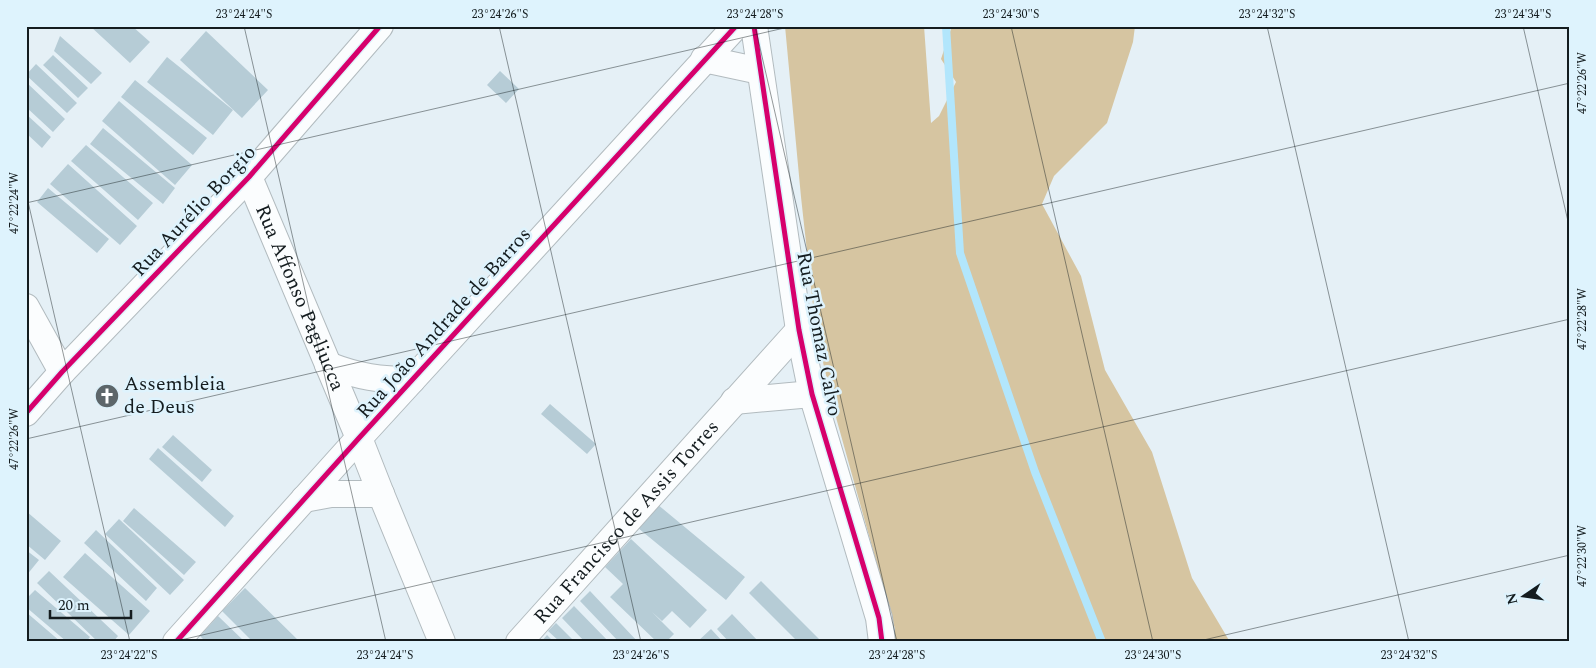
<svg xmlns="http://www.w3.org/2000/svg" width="1596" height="668" viewBox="0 0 1596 668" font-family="Spectral,serif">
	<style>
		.forest { fill: #d6c5a1 }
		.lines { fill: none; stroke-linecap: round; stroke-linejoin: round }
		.stream { stroke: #b2e6fc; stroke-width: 8 }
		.building { fill: #b6ccd6 }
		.minor-casing { stroke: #b2bbbf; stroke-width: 28 }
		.minor { stroke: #fbfdfe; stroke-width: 26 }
		.cycleway-casing { stroke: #def3fd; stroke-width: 8 }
		.cycleway { stroke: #d6006c; stroke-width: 5 }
		.ticks { fill: none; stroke: #141c1f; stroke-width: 1; stroke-opacity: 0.45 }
		.labels { text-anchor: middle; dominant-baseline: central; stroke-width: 5; stroke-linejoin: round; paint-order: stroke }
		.street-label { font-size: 20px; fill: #141c1f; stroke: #def3fd }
		.poi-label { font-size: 20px; fill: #141c1f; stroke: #def3fd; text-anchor: start }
		.neatline { fill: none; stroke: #141c1f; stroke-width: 2 }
		.ticks-label { font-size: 12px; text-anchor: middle; fill: #141c1f }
	</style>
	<rect width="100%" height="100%" fill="#e5f0f6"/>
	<path class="forest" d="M785 26H924L931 123 939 116 956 82 941 59 952 26H1135L1133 42 1107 123 1054 176 1042 204 1081 276 1105 370 1152 452 1192 578 1230 642H893L895 629 837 421 816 333 801 197Z"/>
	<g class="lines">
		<path class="stream" d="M946 26 960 253 1035 472 1102 642"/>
	</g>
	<path class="building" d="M90 26H132L150 42 130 63Z
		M206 31 268 90 242 118 180 60Z
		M60 36 102 73 91 84 54 51Z
		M53 55 88 88 78 98 43 65Z
		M167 57 233 110 213 135 147 82Z
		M36 64 77 103 67 113 26 75Z
		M500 71 519 89 506 103 487 85Z
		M135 80 207 138 193 155 121 97Z
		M26 82 65 119 53 132 26 107Z
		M119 101 192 165 175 185 102 121Z
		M26 114 51 137 42 148 26 133Z
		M103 128 175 188 163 204 90 144Z
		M86 145 153 203 138 220 71 161Z
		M68 164 137 226 120 245 50 184Z
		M48 188 109 239 97 253 37 202Z
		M550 404 596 444 587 454 541 414Z
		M173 435 212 470 202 482 162 447Z
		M158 448 234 516 225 527 149 459Z
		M657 504 745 577 726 600 638 528Z
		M134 508 196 562 184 575 123 521Z
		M26 511 61 541 45 560 26 544Z
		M119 519 184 580 170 595 105 534Z
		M96 530 157 588 146 601 84 543Z
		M631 539 707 610 690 628 672 611 662 621 652 612 674 634 666 642H657L610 597 623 584 605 567Z
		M26 550 39 560 26 576Z
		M85 553 150 611 129 635 63 577Z
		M49 571 118 636 113 642H98L37 583Z
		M761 581 822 642H798L749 593Z
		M245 588 300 642H253L222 611Z
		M35 590 90 637 86 642H67L26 607V599Z
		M590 591 638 642H619L580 601Z
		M574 606 609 642H585L562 618Z
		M26 612 61 642H26Z
		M732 614 759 642H729L717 629Z
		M218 616 245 642H206L200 636Z
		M556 623 575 642H560L548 631Z
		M711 629 723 642H697Z
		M547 635 554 642H541Z"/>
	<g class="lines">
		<g class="minor-casing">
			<g id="minor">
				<path d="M754 26 799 330 812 394 879 618 882 642"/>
				<path d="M704 59 760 71"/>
				<path id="s1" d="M249 177 359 438 381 494 442 642"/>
				<path d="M26 307 62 372"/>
				<path d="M328 365C359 377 380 380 412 380"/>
				<path d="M734 401 812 394"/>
				<path d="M26 413 62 372 249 177 380 26"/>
				<path d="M304 499 331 494H381"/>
				<path d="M176 642 359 438 736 26"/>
				<path id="s2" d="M519 642 799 330"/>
			</g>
		</g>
		<use href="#minor" class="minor"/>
		<g class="cycleway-casing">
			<path id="cycleway" d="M754 26 799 330 812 394 879 618 882 642
				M26 413 62 372 249 177 380 26
				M176 642 359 438 736 26"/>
		</g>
		<use href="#cycleway" class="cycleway"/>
	</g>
	<path class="ticks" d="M244 26 386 642M499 26 641 642M755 26 897 642M1011 26 1153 642M1267 26 1409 642M1523 26 1570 230M26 193 130 642M26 203 793 26M26 439 1570 83M172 642 1570 319M1195 642 1570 555"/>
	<defs>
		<g id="church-disc" transform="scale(1.25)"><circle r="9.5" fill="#5d666a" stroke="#def3fd"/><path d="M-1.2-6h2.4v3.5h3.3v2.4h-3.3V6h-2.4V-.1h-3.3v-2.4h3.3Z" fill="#fff"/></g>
	</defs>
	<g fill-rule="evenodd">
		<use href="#church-disc" x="107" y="396"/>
	</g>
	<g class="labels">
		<g class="street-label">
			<text transform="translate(194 211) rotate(-47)">Rua Aurélio Borgio</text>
			<text stroke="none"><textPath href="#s1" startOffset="131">Rua Affonso Pagliucca</textPath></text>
			<text transform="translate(444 323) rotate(-48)">Rua João Andrade de Barros</text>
			<text transform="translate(819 334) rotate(79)">Rua Thomaz Calvo</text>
			<text stroke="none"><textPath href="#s2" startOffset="161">Rua Francisco de Assis Torres</textPath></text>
		</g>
		<g class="poi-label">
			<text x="124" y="384">Assembleia<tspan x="124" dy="23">de Deus</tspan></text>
		</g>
	</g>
	<rect width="1596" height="668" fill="none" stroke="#def3fd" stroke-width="55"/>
	<g transform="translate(1524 596) rotate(257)" stroke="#def3fd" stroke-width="4" paint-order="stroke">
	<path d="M0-4L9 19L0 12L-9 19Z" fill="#141c1f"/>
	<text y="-8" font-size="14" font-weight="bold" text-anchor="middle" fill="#141c1f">N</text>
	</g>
	<path d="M50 610v8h81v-8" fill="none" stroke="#141c1f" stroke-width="2.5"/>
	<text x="58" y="610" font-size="15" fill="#141c1f" stroke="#def3fd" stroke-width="4" paint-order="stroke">20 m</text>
	<rect x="28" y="28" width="1540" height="612" class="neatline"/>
	<g class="ticks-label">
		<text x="244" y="18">23°24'24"S</text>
		<text x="500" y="18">23°24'26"S</text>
		<text x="755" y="18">23°24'28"S</text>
		<text x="1011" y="18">23°24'30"S</text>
		<text x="1267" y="18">23°24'32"S</text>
		<text x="1523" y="18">23°24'34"S</text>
		<text transform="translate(1582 83) rotate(-90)" y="4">47°22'26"W</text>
		<text transform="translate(14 203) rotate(-90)" y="4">47°22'24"W</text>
		<text transform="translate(1582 319) rotate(-90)" y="4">47°22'28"W</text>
		<text transform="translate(14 439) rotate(-90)" y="4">47°22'26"W</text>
		<text transform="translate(1582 556) rotate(-90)" y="4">47°22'30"W</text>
		<text x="129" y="659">23°24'22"S</text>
		<text x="385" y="659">23°24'24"S</text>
		<text x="641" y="659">23°24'26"S</text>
		<text x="897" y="659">23°24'28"S</text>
		<text x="1153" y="659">23°24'30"S</text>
		<text x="1409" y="659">23°24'32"S</text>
	</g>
</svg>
